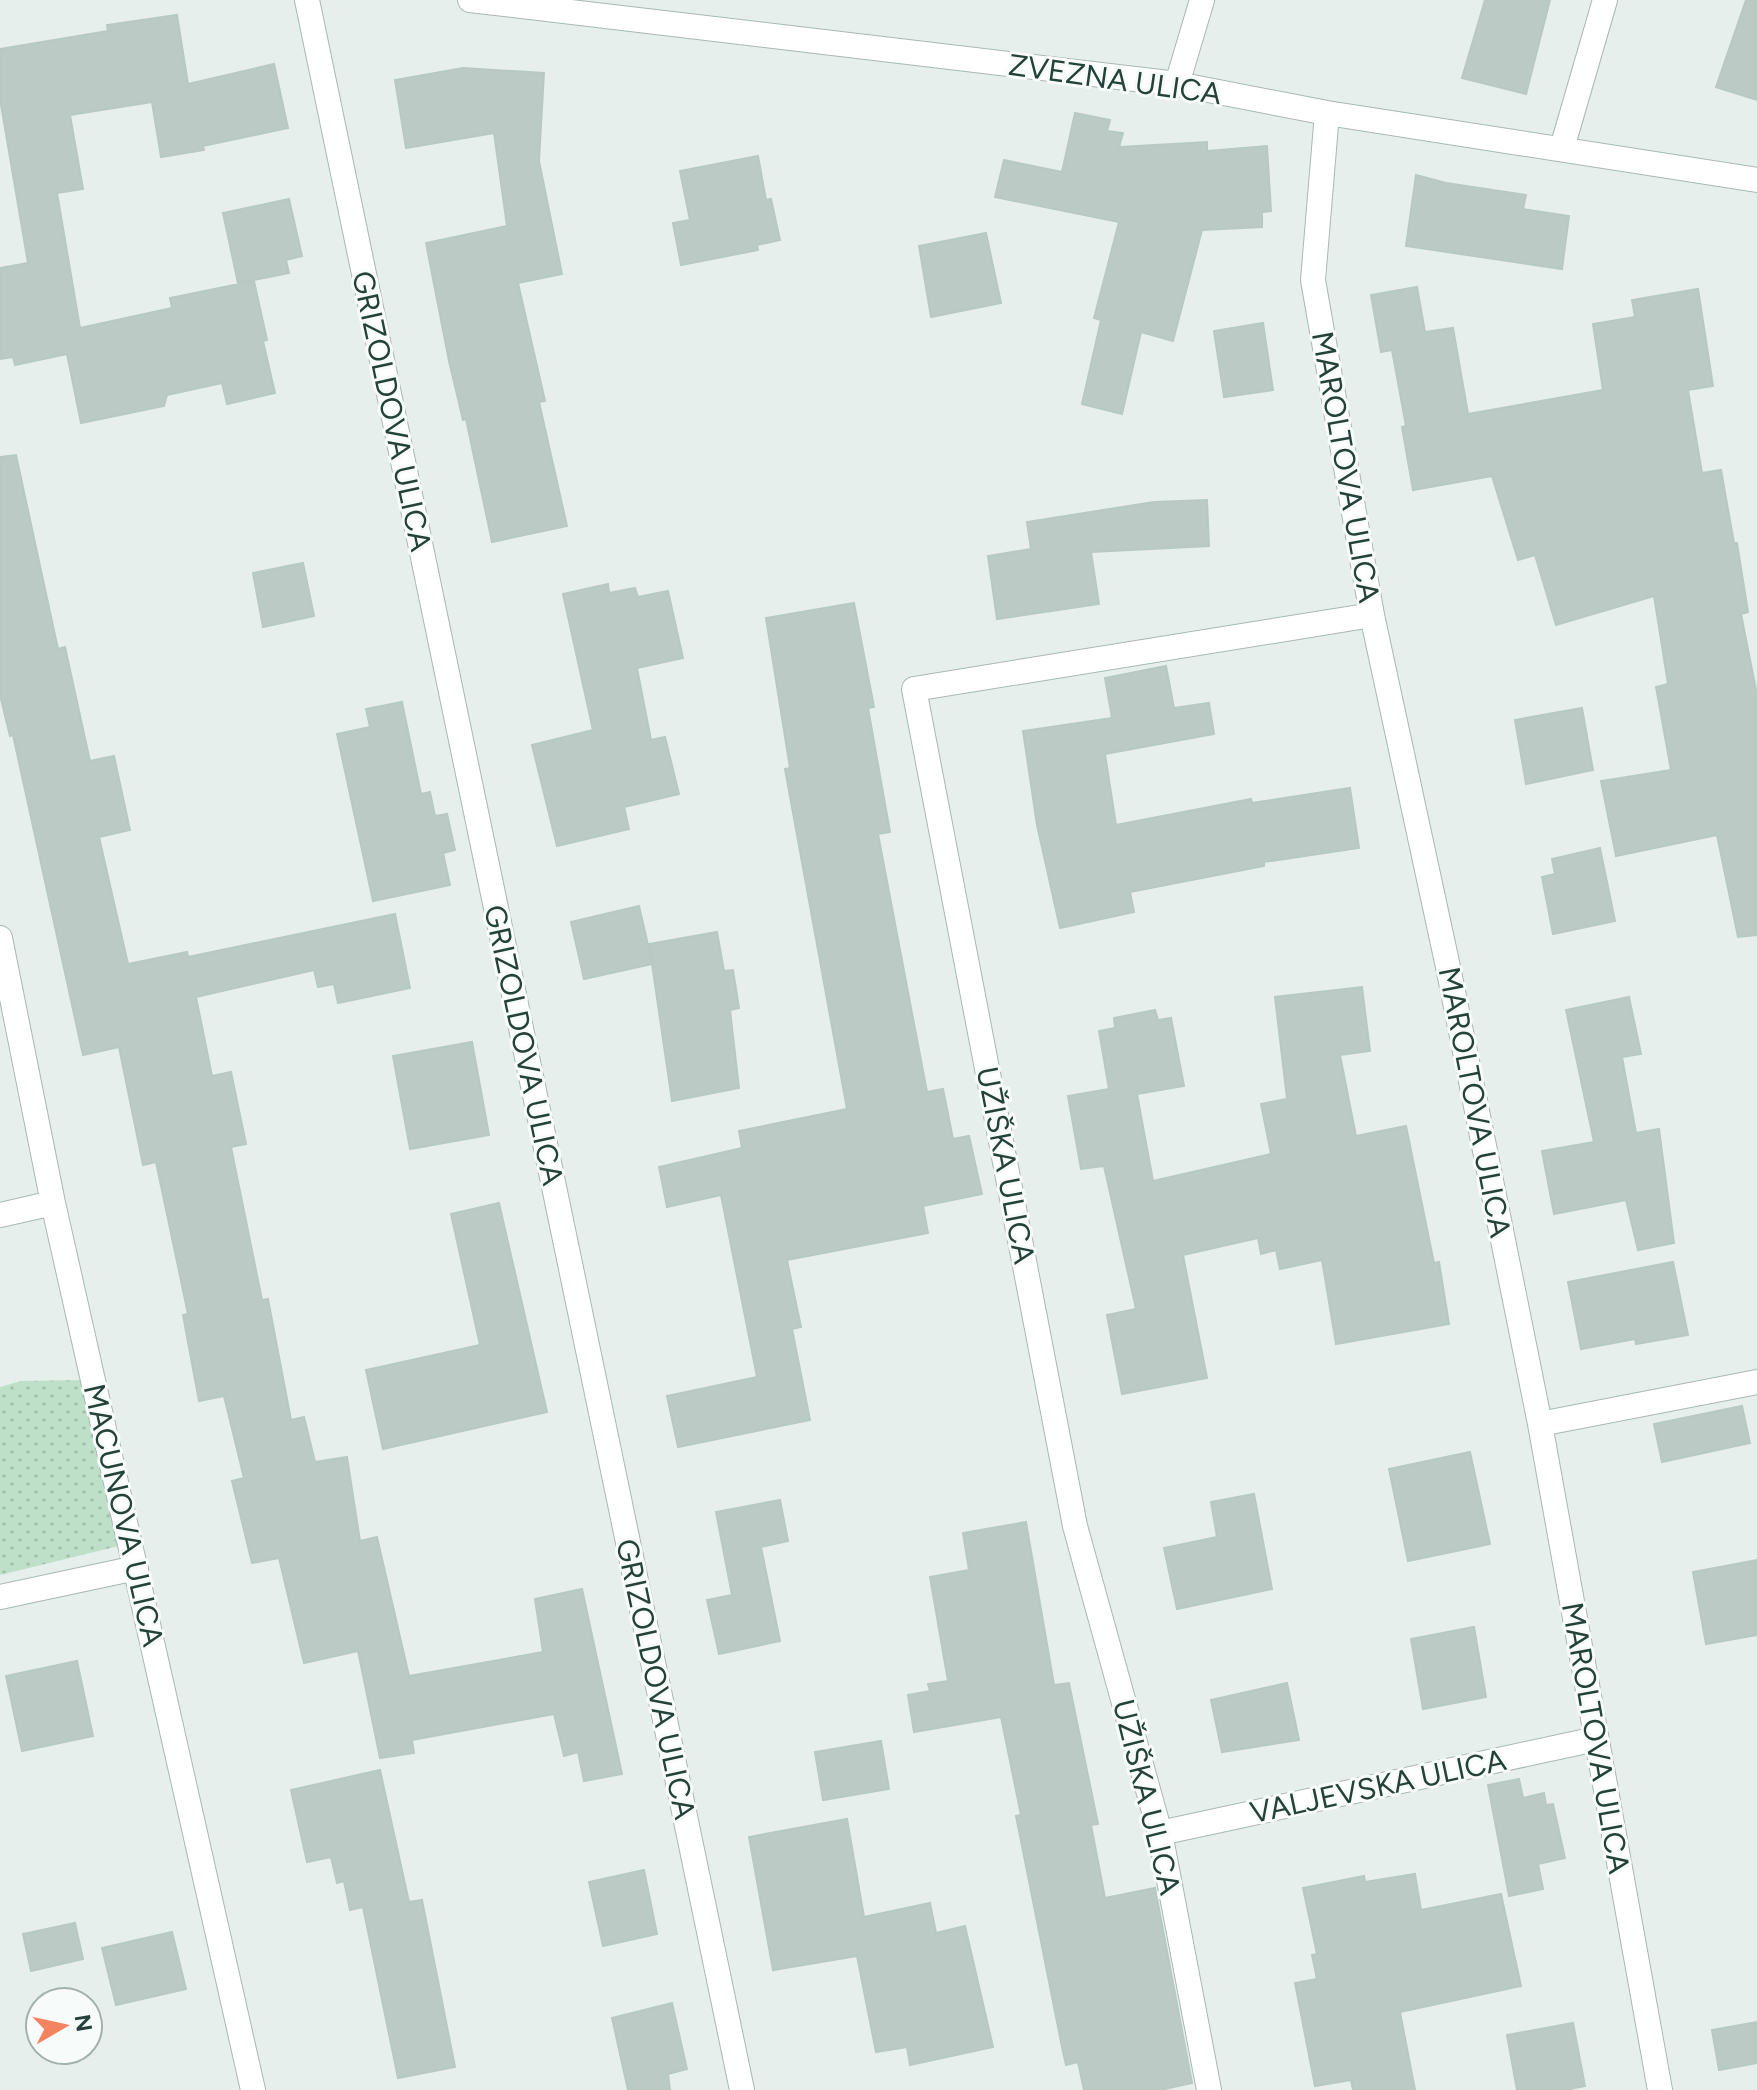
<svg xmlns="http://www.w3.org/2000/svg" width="1757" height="2090" viewBox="0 0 1757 2090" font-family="Figtree,sans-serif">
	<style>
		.park { fill: url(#park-dots) }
		.building { fill: #bbcac4; stroke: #b8c9c2; stroke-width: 2 }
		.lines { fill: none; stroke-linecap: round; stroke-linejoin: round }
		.minor-casing { stroke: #a8b8b2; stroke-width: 26 }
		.minor { stroke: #fff; stroke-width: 24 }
		.labels { text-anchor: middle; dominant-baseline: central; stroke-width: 6; stroke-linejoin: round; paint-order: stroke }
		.street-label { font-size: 30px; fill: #24423a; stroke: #f7fbf9 }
	</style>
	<defs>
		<pattern id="park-dots" width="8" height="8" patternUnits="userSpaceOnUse" patternTransform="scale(2)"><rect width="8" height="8" fill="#bfe0c8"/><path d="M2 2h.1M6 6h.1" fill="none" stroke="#a4c1ad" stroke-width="1.8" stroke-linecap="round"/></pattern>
	</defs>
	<rect width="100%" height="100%" fill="#e6efeb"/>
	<path class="park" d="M87 1380 127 1544 0 1575V1387L21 1381Z"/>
	<path class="building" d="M1485 0H1550L1526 94 1462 78Z
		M1746 0H1757V100L1716 87Z
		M177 15 188 84 274 64 288 128 203 146 204 150 161 157 152 102 70 115 83 189 57 193 80 328 172 308 170 298 254 281 267 340 263 341 275 393 227 404 222 383 167 395 164 406 81 423 67 354 15 365 13 357 0 359V268L28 263 0 99V49L108 31 107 25Z
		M463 68 544 73 539 161 562 274 518 283 545 401 539 402 567 526 492 542 466 419 463 420 449 361 426 243 507 226 494 133 406 148 395 80Z
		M1075 113 1110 120 1107 131 1123 133 1119 147 1207 142V151L1267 146 1271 211 1262 212V227L1202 230 1173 341 1141 332 1122 414 1082 404 1101 320 1094 318 1119 222 995 197 1004 160 1062 172Z
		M758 156 766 200 771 199 780 240 757 245 758 250 681 265 673 223 690 220 680 171Z
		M1416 175 1446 183 1526 195 1523 209 1569 216 1562 269 1406 246Z
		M289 199 302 256 286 260 289 273 238 283 223 213Z
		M986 233 1001 303 931 317 919 246Z
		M1417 287 1425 332 1453 328 1468 414 1603 390 1593 324 1635 317 1632 300 1698 289 1713 386 1688 390 1702 473 1721 470 1734 543H1737L1748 612 1741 614 1757 695V935L1738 937 1717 835 1616 856 1601 781 1671 770 1656 687 1668 684 1654 596 1556 625 1535 555 1518 560 1492 476 1413 490 1402 427 1406 426 1392 350 1381 352 1371 295Z
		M1263 323 1273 390 1224 397 1214 331Z
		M16 455 58 649 65 647 90 761 114 756 130 830 99 837 128 964 187 952 188 957 395 914 410 988 338 1003 334 984 318 987 314 970 196 997 212 1076 231 1072 246 1144 231 1147 262 1300 268 1299 291 1420 304 1417 315 1462 347 1457 360 1541 377 1537 409 1676 543 1652 535 1599 582 1589 622 1774 584 1781 578 1752 564 1756 554 1714 412 1740 414 1753 380 1758 358 1651 304 1663 279 1558 252 1563 232 1481 244 1478 224 1396 199 1401 183 1315 188 1314 156 1162 143 1165 119 1047 83 1055 13 735 10 736 0 695V457Z
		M1207 500 1209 546 1091 552 1099 604 997 619 988 556 1031 549 1027 522 1154 502Z
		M303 563 314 616 263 627 253 573Z
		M608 584 609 593 635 588 638 597 668 591 683 658 637 668 651 740 665 737 679 794 624 807 629 829 557 846 532 745 593 730 563 594Z
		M854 603 874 707 868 708 890 832 878 834 927 1092 943 1089 953 1139 969 1136 982 1194 923 1206 928 1233 787 1260 801 1327 792 1329 810 1420 678 1447 667 1396 757 1377 721 1195 667 1207 659 1167 742 1148 739 1131 847 1109 785 769 790 768 766 618Z
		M1166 666 1174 708 1209 703 1214 734 1105 754 1116 825 1251 799 1252 803 1350 788 1359 848 1264 862V866L1130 892 1134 912 1060 928 1037 825 1023 731 1112 718 1105 678Z
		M402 702 421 794 430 792 435 816 447 814 455 850 443 853 450 885 373 901 337 734 370 727 366 709Z
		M1582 708 1593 770 1526 784 1515 720Z
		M1600 848 1615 921 1553 934 1542 877 1555 874 1552 859Z
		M639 906 652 962 649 944 717 932 724 971 733 970 739 1008 730 1010 739 1088 672 1101 652 964 584 979 571 922Z
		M1362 987 1370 1051 1340 1055 1356 1136 1406 1126 1434 1263 1439 1262 1449 1324 1336 1344 1322 1260 1280 1269 1276 1250 1261 1254 1258 1238 1183 1255 1207 1378 1122 1394 1107 1315 1136 1309 1104 1166 1081 1169 1068 1096 1109 1089 1099 1031 1115 1028 1114 1018 1155 1010 1158 1020 1171 1018 1184 1086 1137 1094 1153 1181 1271 1154 1261 1104 1287 1099 1275 997Z
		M1629 997 1641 1054 1622 1057 1636 1133 1659 1129 1674 1243 1638 1250 1626 1200 1554 1214 1542 1151 1594 1142 1566 1010Z
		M472 1042 489 1135 410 1149 393 1056Z
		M499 1203 547 1412 383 1449 366 1370 480 1345 451 1214Z
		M1673 1262 1688 1335 1636 1344 1635 1339 1581 1349 1568 1282Z
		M1742 1406 1750 1443 1662 1462 1654 1424Z
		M1470 1452 1490 1544 1408 1561 1389 1469Z
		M1254 1494 1272 1589 1177 1609 1164 1548 1217 1537 1211 1502Z
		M780 1500 788 1541 761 1547 780 1641 719 1654 707 1600 732 1595 716 1512Z
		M1026 1522 1054 1685 1069 1683 1098 1824 1091 1825 1105 1898 1155 1888 1192 2083 1160 2090H1084L1078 2062 1066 2065 1062 2047 1016 1816 1021 1815 1001 1717 914 1732 908 1695 930 1691 928 1684 948 1681 930 1577 969 1570 963 1533Z
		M1757 1560V1635L1706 1644 1693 1572Z
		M1474 1627 1486 1697 1423 1709 1411 1639Z
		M77 1661 93 1736 22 1751 6 1676Z
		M1287 1683 1299 1740 1222 1752 1211 1700Z
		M881 1741 889 1789 823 1800 815 1752Z
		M380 1770 409 1902 422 1900 455 2067 398 2078 363 1907 350 1910 344 1881 337 1883 331 1857 307 1862 291 1790Z
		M1519 1779 1523 1798 1544 1793 1546 1805 1553 1804 1565 1858 1538 1864 1543 1889 1509 1896 1488 1785Z
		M847 1819 864 1917 930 1903 936 1933 965 1926 993 2047 910 2065 907 2047 876 2052 857 1956 773 1970 749 1837Z
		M644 1870 657 1934 603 1946 589 1882Z
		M1415 1874 1421 1910 1501 1894 1521 1986 1400 2012 1415 2090H1353L1351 2080 1315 2086 1295 1983 1317 1979 1312 1955 1317 1954 1303 1888 1364 1876 1365 1882Z
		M75 1923 83 1959 31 1971 23 1934Z
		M172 1932 186 1989 116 2005 102 1948Z
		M672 2003 687 2069 668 2074 670 2090H628L612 2018Z
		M1757 2022V2063L1719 2070 1712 2030Z
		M1573 2023 1585 2086 1565 2090H1517L1507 2035Z"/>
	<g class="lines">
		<g class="minor-casing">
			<path id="minor" d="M307 0 742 2090
				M470 0 1177 84 1327 113 1757 180
				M1177 84 1202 0
				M1327 113 1313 280 1372 615 1448 967 1540 1424 1660 2090
				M1562 148 1605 0
				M0 938 53 1203 253 2090
				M0 1215 53 1203
				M1540 1424 1757 1382
				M0 1597 136 1568
				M1160 1833 1596 1739
				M1209 2090 1160 1833 1075 1526 914 689 1372 615"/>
		</g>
		<use href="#minor" class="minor"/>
	</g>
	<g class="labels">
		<g class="street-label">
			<text transform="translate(1115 79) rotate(8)">ZVEZNA ULICA</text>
			<text transform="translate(392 411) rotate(78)">GRIZOLDOVA ULICA</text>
			<text transform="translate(1346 467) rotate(80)">MAROLTOVA ULICA</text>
			<text transform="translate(524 1045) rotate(78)">GRIZOLDOVA ULICA</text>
			<text transform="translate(1475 1102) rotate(79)">MAROLTOVA ULICA</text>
			<text transform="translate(1006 1165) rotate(79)">UŽIŠKA ULICA</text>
			<text transform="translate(124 1515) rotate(77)">MACUNOVA ULICA</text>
			<text transform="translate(656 1679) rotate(78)">GRIZOLDOVA ULICA</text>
			<text transform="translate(1596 1738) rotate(80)">MAROLTOVA ULICA</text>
			<text transform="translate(1378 1786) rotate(-12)">VALJEVSKA ULICA</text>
			<text transform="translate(1147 1797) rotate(76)">UŽIŠKA ULICA</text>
		</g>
	</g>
	<g transform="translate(64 2026) rotate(81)"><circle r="38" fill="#f7fbf9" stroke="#a3b1ad" stroke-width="2"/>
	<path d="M0-6L14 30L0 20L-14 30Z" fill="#f4845f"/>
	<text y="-12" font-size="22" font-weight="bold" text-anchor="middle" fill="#24423a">N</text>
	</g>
</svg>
